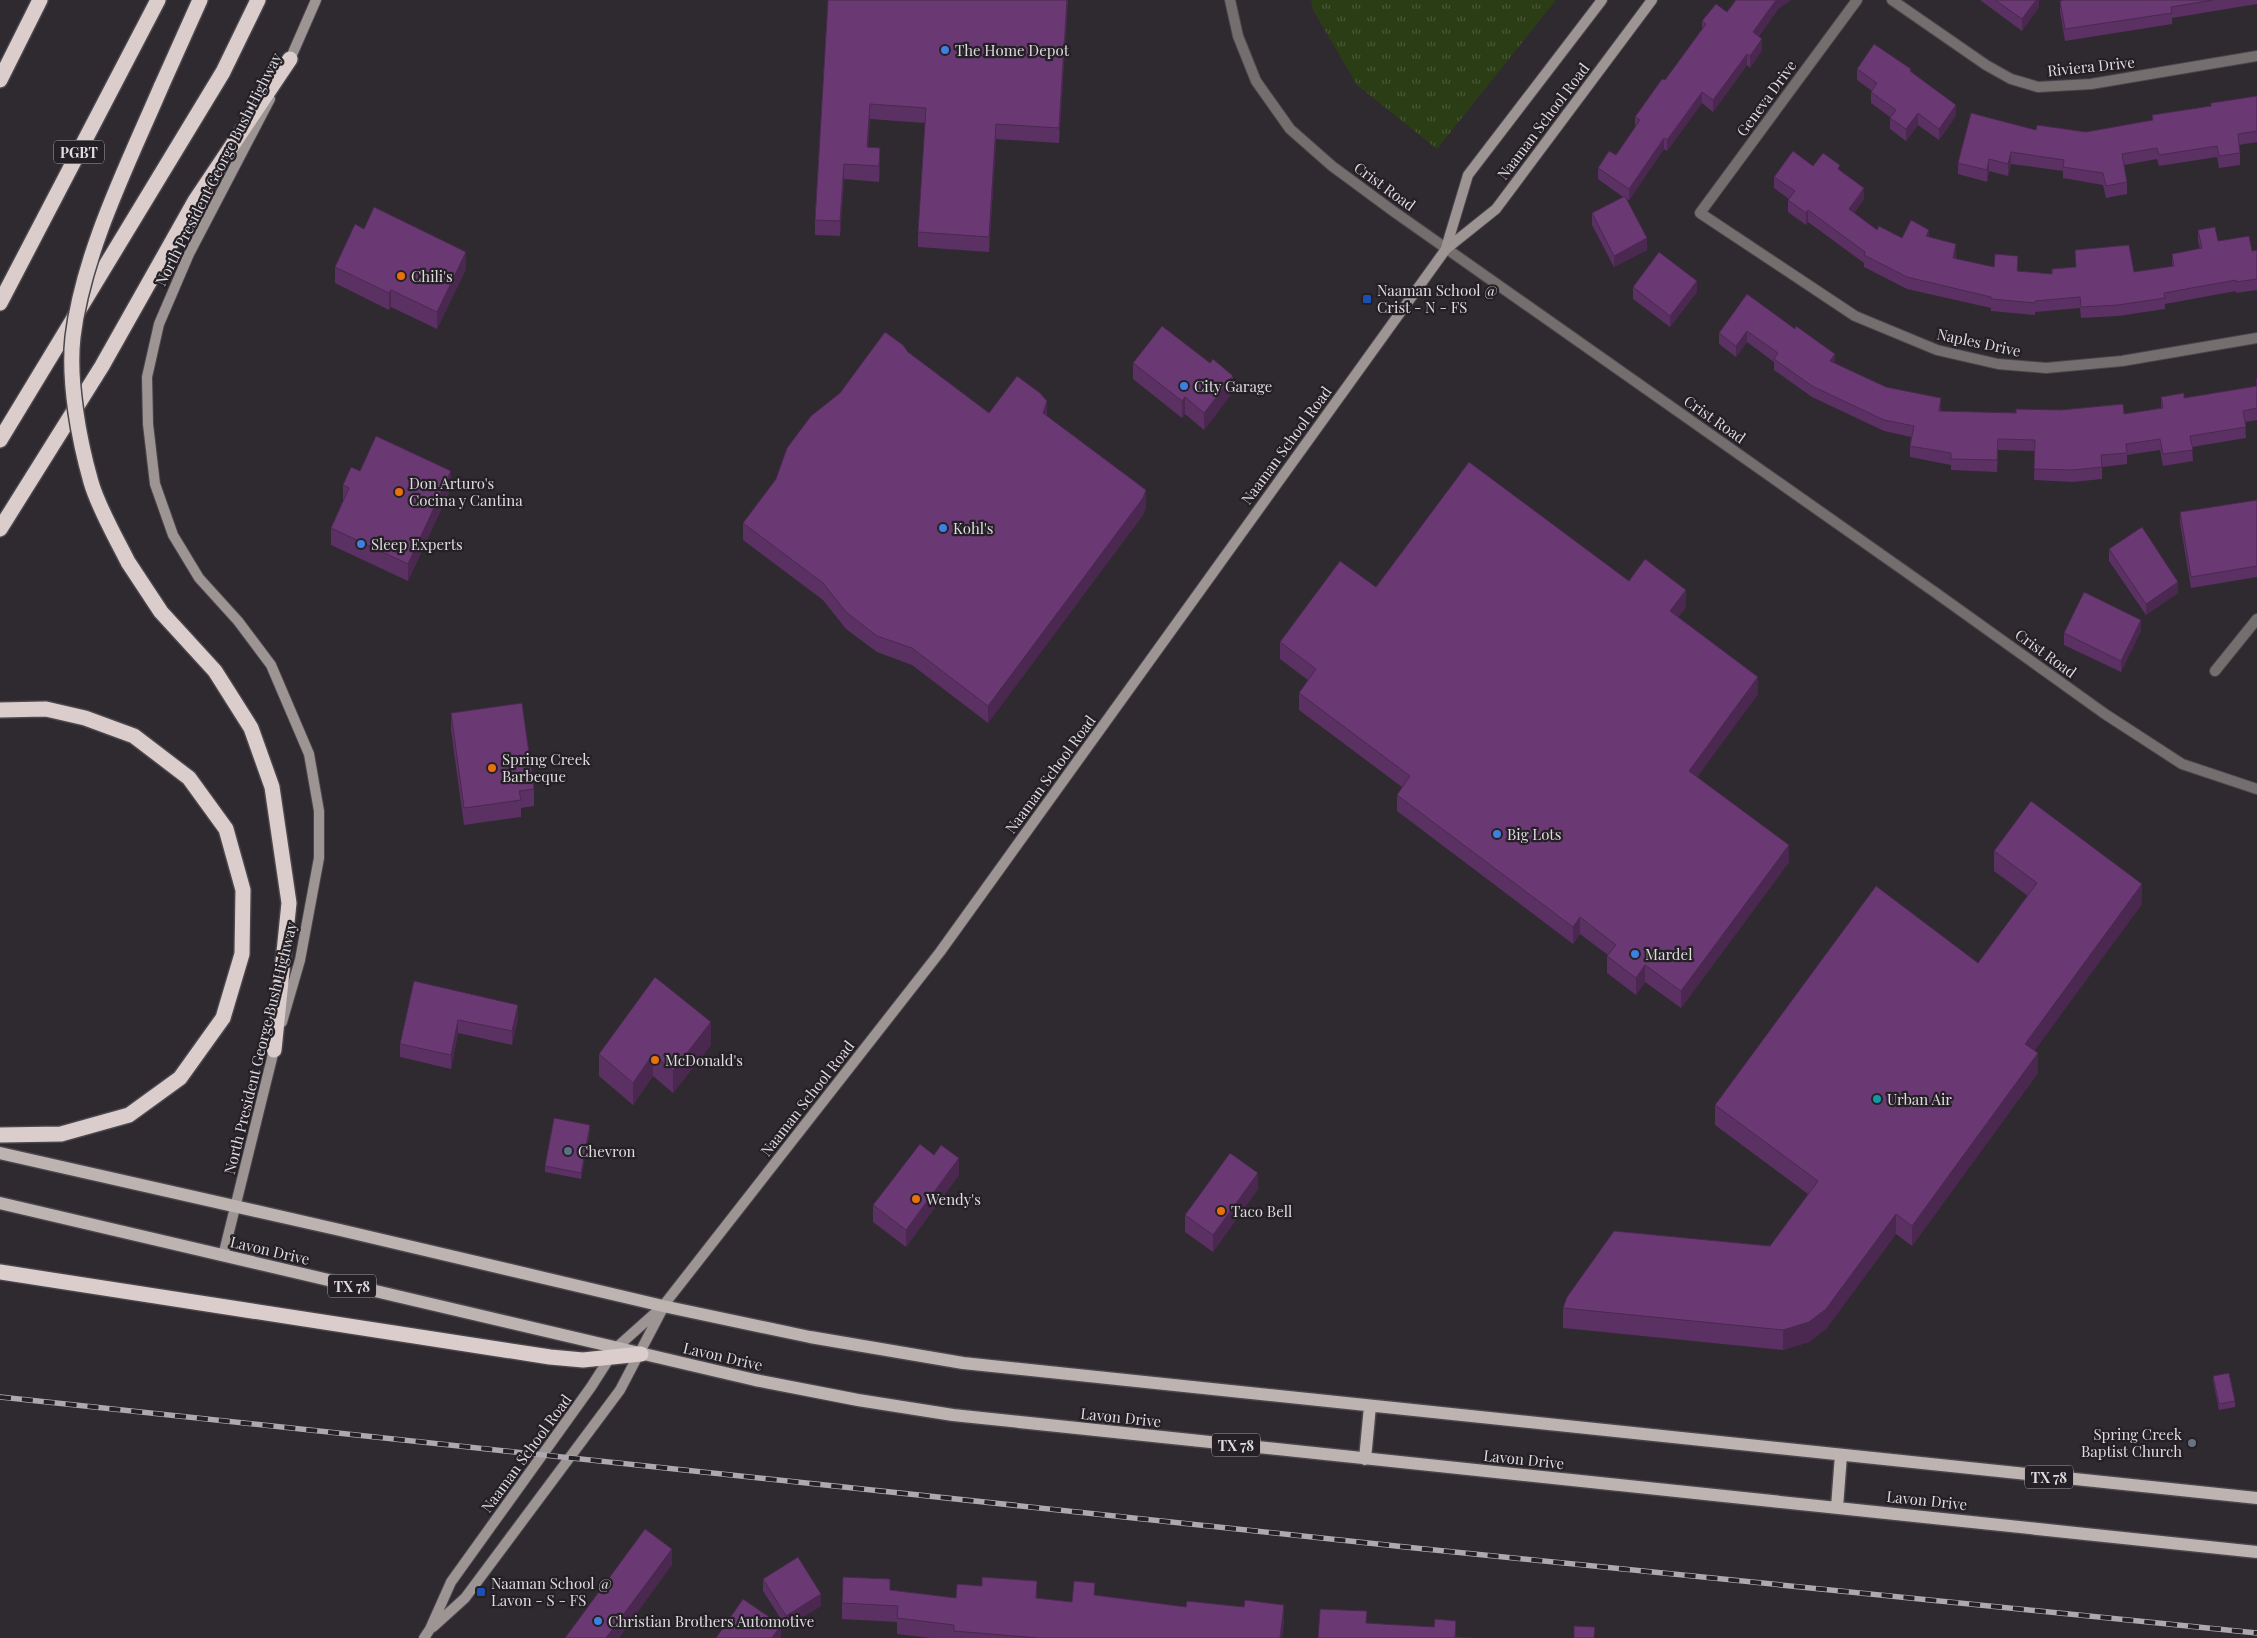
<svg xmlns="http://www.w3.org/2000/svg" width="2257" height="1638" viewBox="0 0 2257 1638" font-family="'Playfair Display',serif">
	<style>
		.grass { fill: url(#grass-tufts) }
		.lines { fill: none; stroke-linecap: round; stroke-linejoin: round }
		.minor-casing { stroke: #4b464c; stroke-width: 12 }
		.tertiary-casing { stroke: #4b464c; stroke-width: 12 }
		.secondary-casing { stroke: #4b464c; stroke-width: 12 }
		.primary-casing { stroke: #4b464c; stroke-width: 15 }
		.motorway-casing { stroke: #4b464c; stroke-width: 18 }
		.minor { stroke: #746f6e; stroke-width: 10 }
		.tertiary { stroke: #746f6e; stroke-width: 10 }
		.secondary { stroke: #9d9594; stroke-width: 10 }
		.primary { stroke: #bdb3b1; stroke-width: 12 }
		.motorway { stroke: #dacdcb; stroke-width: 15 }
		.rail-casing { stroke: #ada9ae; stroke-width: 5.5 }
		.rail { stroke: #252026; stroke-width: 4; stroke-dasharray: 11; stroke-linecap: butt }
		.motorway-bridge-casing { stroke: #4b464c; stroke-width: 18; stroke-linecap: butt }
		.motorway-bridge { stroke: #dacdcb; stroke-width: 15 }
		.wall { fill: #5b3163 }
		.shaded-wall { fill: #4a2850 }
		.building { fill: #6a3973; stroke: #4a2850 }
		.shop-dot { fill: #3f7fe0; stroke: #252026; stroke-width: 2 }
		.food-dot { fill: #e8710a; stroke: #252026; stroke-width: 2 }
		.transit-dot { fill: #1a4fb4; stroke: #252026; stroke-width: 2 }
		.culture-dot { fill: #0f9aa8; stroke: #252026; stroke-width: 2 }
		.service-dot { fill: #5c6f8a; stroke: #252026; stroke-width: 2 }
		.worship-dot { fill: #6b7280; stroke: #252026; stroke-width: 2 }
		.labels { text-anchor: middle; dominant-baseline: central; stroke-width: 4.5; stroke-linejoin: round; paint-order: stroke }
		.shield { fill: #252026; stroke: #a7a4a8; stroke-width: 1 }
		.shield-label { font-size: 14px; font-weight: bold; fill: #dfdce0 }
		.poi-label { font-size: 15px; fill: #dfdce0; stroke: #252026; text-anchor: start }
		.street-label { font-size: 15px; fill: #dfdce0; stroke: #252026 }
	</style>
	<defs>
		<pattern id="grass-tufts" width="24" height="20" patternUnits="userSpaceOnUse" patternTransform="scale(1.25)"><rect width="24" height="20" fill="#2b3d15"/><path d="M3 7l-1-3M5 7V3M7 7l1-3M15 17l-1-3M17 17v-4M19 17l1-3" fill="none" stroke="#495837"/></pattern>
	</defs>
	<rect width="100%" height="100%" fill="#2f2930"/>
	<path class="grass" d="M1311 0H1556L1437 149 1357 85 1313 10Z"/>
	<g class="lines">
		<g class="minor-casing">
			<path id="minor" d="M1857 0 1700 213 1855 316 1937 350 1998 364 2046 368 2122 361 2257 338
				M1892 0 1986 65 2011 79 2038 87 2091 84 2257 56
				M2215 671 2257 619"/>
		</g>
		<g class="tertiary-casing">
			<path id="tertiary" d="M1230 0 1238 36 1256 81 1290 129 1332 166 1393 211 1936 593 2105 714 2182 764 2257 789"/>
		</g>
		<g class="secondary-casing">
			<path id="secondary" d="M288 64 316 0
				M270 99 189 254 159 324 147 377 148 424 155 484 173 535 199 578 238 621 271 665 309 754 319 811V858L300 960 282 1022
				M1446 248 1468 175 1602 0
				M223 1256 275 1046
				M433 1627 465 1598 620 1390 662 1310
				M424 1638 430 1629 451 1582 591 1387 616 1348 663 1306 940 952 1446 249 1496 209 1652 0"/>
		</g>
		<g class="primary-casing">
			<path id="primary" d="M0 1153 340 1230 663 1306 810 1337 963 1363 2257 1498
				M0 1203 755 1380 858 1400 953 1415 2257 1552
				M1365 1459 1370 1406
				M1837 1507 1841 1455"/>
		</g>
		<g class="motorway-casing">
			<path id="motorway" d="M0 80 40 0
				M161 87 200 0
				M0 303 158 0
				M0 440 223 72 258 0
				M0 529 102 366 195 201 290 59
				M128 562 161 612 215 671 251 728 272 787 289 903 274 1050
				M0 710 46 709 85 718 134 736 189 778 226 829 243 890 242 954 223 1018 180 1078 129 1115 61 1134 0 1135
				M0 1272 550 1357 583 1360 641 1354"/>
		</g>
		<use href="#minor" class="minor"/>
		<use href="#tertiary" class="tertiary"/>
		<use href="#secondary" class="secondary"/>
		<use href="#primary" class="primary"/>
		<use href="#motorway" class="motorway"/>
		<g class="rail-casing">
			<path id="rail" d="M0 1397 1415 1548 2257 1633"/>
		</g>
		<use href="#rail" class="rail"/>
		<g class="motorway-bridge-casing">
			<path id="motorway-bridge" d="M128 562C116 538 98 507 91 482 79 440 68 381 73 337 83 253 128 164 161 87"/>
		</g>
		<use href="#motorway-bridge" class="motorway-bridge"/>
	</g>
	<path class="wall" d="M828 0H1068L1059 143 996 139 989 252 918 247V232L925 123 870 119 868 147 880 163 879 182 844 179 840 236 815 235V220Z
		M1736 0H1791L1779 8 1759 36 1762 50 1750 68 1747 65 1713 112 1702 103 1667 151 1664 149 1629 200 1626 199 1647 250 1614 267 1592 225V213L1623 197 1598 179V168L1616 155 1635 128V117L1665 80 1702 29V21L1727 12Z
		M1980 0H2039V7L2022 31Z
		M2064 0H2257V4L2172 18V24L2065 41 2060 12V1Z
		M1857 69 1911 72 1956 116 1939 140 1918 125 1906 141 1890 129V117L1871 103V92L1872 91 1857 80Z
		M2257 96V142L2239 145 2240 153V165L2219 168 2217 157 2159 166 2157 159 2124 165 2127 182V194L2106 198 2103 185 2063 178V171L2011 164 2008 176 1989 171 1987 182 1958 174V163L2036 130 2086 132 2152 120V115L2211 106V103Z
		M1813 166 1840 170 1864 199 1854 213 1877 230 1902 238 1929 237 1956 255V259L1994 267H2018V271L2052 274V269L2076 267 2075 250 2134 272 2172 266V254L2200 249 2198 241V230L2218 241 2252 251 2257 250V290L2236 293V291L2165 304V309L2118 316 2081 318 2080 308 2035 312V315L1991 311V308L1907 289 1864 267V263L1808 222 1806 225 1788 212V200L1789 199 1774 188V177Z
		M364 229 466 269 437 329 391 307 389 310 335 283V267Z
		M1633 287 1697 292 1670 327 1633 299Z
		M1747 294 1835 364 1886 387 1941 409V411L2016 413 2124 414 2161 408V397L2184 398 2256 387V379L2257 378V420L2245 422 2246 438 2192 447 2193 461 2163 466 2160 450 2127 455V464L2102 467V479L2073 482 2034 480 2035 451 1998 450 1997 472 1951 470V465L1910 457V446L1911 437 1884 431 1812 397 1774 370V362L1747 342 1736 357 1719 344V333Z
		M908 352 989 413 1047 416 1146 507 1143 515 988 723 912 665 877 652 846 629 823 600 743 540V523Z
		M1133 363 1233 392 1204 430 1185 414 1182 418 1133 379Z
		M360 471 451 488 408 581 331 545V528L343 502V485Z
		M2257 503V577L2191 588 2180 523V512Z
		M2109 549 2178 593 2146 615 2109 561Z
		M1629 581 1686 607 1678 617 1758 694 1697 777 1789 862 1681 1008 1645 982 1636 995 1607 973V956L1608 955 1580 934 1573 944 1397 811V795L1402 787 1299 710V693L1308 680 1280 659V642L1376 587Z
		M2141 631 2121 672 2064 645V633Z
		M451 713 534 789V806L521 808V817L464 825 451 730Z
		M1994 851 2142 904 2034 1050 2038 1073 1912 1246 1896 1234 1826 1329 1809 1342 1783 1350 1563 1328V1308L1770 1246 1808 1194 1715 1125V1105L1978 963 2028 896 1994 871Z
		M414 981 518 1018 512 1045 458 1033 451 1069 400 1057V1044Z
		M711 1045 673 1093 653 1076 633 1105 599 1076V1054Z
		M590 1130 581 1179 545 1172V1166Z
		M959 1175 906 1247 873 1222V1205Z
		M1258 1189 1213 1252 1185 1232V1215Z
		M2213 1376 2235 1401V1407L2219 1410 2213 1381Z
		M763 1579 821 1606 786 1627 763 1591Z
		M890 1590 956 1598H1037L1072 1602 1095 1595 1284 1621 1282 1638H931L897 1634V1622L842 1619V1603Z"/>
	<path class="shaded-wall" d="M1067 0H1068L1059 143V128Z
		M1776 0H1791L1779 8 1753 43V32Z
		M2036 0H2039V7L2022 31V19Z
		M1762 39V50L1750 68V56Z
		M1747 54V65L1713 112V100Z
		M1702 92V103L1667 151V140Z
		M870 104V119L867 162V147Z
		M1956 105V116L1939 140V129Z
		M1918 113V125L1906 141V129Z
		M996 124V139L989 252V237Z
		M1664 138V149L1629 200V189Z
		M880 148V163L879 182V166Z
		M2011 152V164L2008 176V164Z
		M1989 159V171L1987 182V170Z
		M844 164V179L840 236V221Z
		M1864 188V199L1849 221V209Z
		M1808 210V222L1806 225V213Z
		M1929 230V241L1926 236Z
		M1647 238V250L1614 267V256Z
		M1956 244V255L1953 269V258Z
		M466 252V269L437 329V312Z
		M1697 281V292L1670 327V316Z
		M391 290V307L389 310V293Z
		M1747 331V342L1736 357V346Z
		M1835 354V365L1830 361Z
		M1233 376V392L1204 430V413Z
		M1185 397V414L1182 418V401Z
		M1941 398V409L1939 422V411Z
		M1047 401V418L1043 413Z
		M451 471V488L408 581V564Z
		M1146 490V507L1143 515 988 723V706Z
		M2178 582V593L2146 615V604Z
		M1686 590V607L1670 628V611Z
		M2141 620V631L2121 672V661Z
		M1758 677V694L1689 788V771Z
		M1789 845V862L1681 1008V991Z
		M2142 884V904L2025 1064V1044Z
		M1580 917V934L1573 944V927Z
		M1645 965V982L1636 995V978Z
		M518 1005V1018L512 1045V1031Z
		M458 1020V1033L451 1069V1055Z
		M711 1022V1045L673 1093V1071Z
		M2038 1053V1073L1912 1246V1226Z
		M653 1054V1076L633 1105V1083Z
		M590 1125V1130L581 1179V1173Z
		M959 1158V1175L906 1247V1230Z
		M1258 1173V1189L1213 1252V1235Z
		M1896 1214V1234L1826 1329 1809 1342 1783 1350V1330Z
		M672 1549V1565L619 1638H606Z
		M1037 1581V1597L1036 1614V1598Z
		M821 1594V1606L786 1627V1616Z
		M1284 1605V1621L1282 1638H1280Z
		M1456 1621V1638H1455Z
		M781 1625V1638H772Z"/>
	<path class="building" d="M828 0H1067L1059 128 996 124 989 237 918 232 926 108 870 104 867 147 880 148 879 166 844 164 840 221 815 220Z
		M1736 0H1776L1753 32 1762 39 1750 56 1747 54 1713 100 1702 92 1667 140 1664 138 1629 189 1598 168 1609 151 1616 155 1640 120 1635 117 1662 79 1665 80 1706 24 1702 21 1716 4 1727 12Z
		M1995 0H2036L2022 19Z
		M2064 0H2213L2171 7 2172 13 2065 29 2060 1Z
		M1874 44 1911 69 1910 71 1956 105 1939 129 1918 113 1906 129 1890 118 1896 110 1871 92 1877 83 1857 69Z
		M2257 96V131L2238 134 2240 153 2219 156 2217 146 2159 155 2157 148 2122 154 2127 182 2106 186 2103 173 2063 167 2064 160 2011 152 2008 164 1989 159 1987 170 1958 163 1971 113 2036 130 2037 125 2086 132 2153 120 2152 115 2211 106V103Z
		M1793 151 1813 166 1823 153 1840 165 1838 169 1864 188 1849 209 1877 230 1879 226 1902 238 1911 220 1929 230 1926 236 1956 244 1953 258 1994 267 1995 254 2018 256 2017 271 2052 274V269L2076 267 2075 250 2129 245 2134 272 2174 266 2172 254 2202 248 2198 230 2215 227 2218 241 2249 236 2252 251 2257 250V279L2236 282V280L2164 293 2165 298 2118 305 2081 307 2080 297 2035 301V303L1991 299V297L1907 277 1864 255 1865 252 1808 210 1806 213 1788 200 1795 191 1774 177Z
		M1625 196 1647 238 1614 256 1592 213Z
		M374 207 466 252 437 312 391 290 389 293 335 267 355 224 364 229Z
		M1659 252 1697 281 1670 316 1633 287Z
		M1747 294 1795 329 1796 326 1835 354 1830 361 1886 387 1941 398 1939 411 2016 413V409L2061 410 2123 404 2124 414 2163 408 2161 397 2184 393V398L2257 386 2256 379 2257 378V408L2243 411 2246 427 2190 436 2193 450 2163 454 2160 439 2126 444 2127 453 2101 455 2102 467 2073 470 2034 469 2035 440 1998 439 1997 460 1951 459V453L1910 446 1914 426 1884 420 1812 386 1774 359 1778 353 1747 331 1736 346 1719 333Z
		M1162 326 1210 363 1213 359 1233 376 1204 413 1185 397 1182 401 1133 363Z
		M885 332 903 345 908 352 989 413 1017 376 1040 393 1047 401 1043 413 1146 490 1143 498 988 706 912 648 877 636 846 612 823 583 743 523 776 479 787 448 811 416 840 393Z
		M376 436 451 471 408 564 331 528 349 488 343 485 351 467 360 471Z
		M1469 462 1629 581 1645 559 1686 590 1670 611 1758 677 1689 771 1789 845 1681 991 1645 965 1636 978 1607 956 1616 945 1580 917 1573 927 1397 795 1410 776 1299 693 1316 669 1280 642 1340 561 1376 587Z
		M2257 500V566L2191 577 2180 512Z
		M2142 527 2178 582 2146 604 2109 549Z
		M2084 592 2141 620 2121 661 2064 633Z
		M522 703 534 789 519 791 521 800 464 808 451 713Z
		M2031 801 2142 884 2025 1044 2038 1053 1912 1226 1896 1214 1826 1309 1809 1322 1783 1330 1563 1308 1567 1297 1614 1231 1770 1246 1818 1181 1715 1105 1876 886 1978 963 2037 883 1994 851Z
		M655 977 711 1022 673 1071 653 1054 633 1083 599 1054Z
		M414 981 518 1005 512 1031 458 1020 451 1055 400 1044Z
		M554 1118 590 1125 581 1173 545 1166Z
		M920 1144 934 1155 941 1145 959 1158 906 1230 873 1205Z
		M1230 1153 1258 1173 1213 1235 1185 1215Z
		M2229 1373 2235 1401 2219 1404 2213 1376Z
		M645 1529 672 1549 606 1638H565Z
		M798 1557 821 1594 786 1616 763 1579Z
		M843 1577 890 1579V1590L956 1598 957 1584 982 1586V1577L1037 1581 1036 1598 1072 1602 1074 1581 1095 1583 1094 1595 1186 1607 1187 1601 1244 1607 1245 1600 1284 1605 1280 1638H1039L954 1631V1625L897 1618 898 1606 842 1603Z
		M743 1599 781 1625 772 1638H716Z
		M1320 1609 1367 1611 1366 1623 1434 1627 1435 1619 1456 1621 1455 1637 1471 1638H1318Z
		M1574 1626 1595 1627 1594 1638H1574Z"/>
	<g class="shop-dot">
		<circle cx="945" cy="50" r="5"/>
		<circle cx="1184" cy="386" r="5"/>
		<circle cx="943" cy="528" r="5"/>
		<circle cx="361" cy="544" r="5"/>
		<circle cx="1497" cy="834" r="5"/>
		<circle cx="1635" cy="954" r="5"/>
		<circle cx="598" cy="1621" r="5"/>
	</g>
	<g class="food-dot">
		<circle cx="401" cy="276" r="5"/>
		<circle cx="399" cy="492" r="5"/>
		<circle cx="492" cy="768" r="5"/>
		<circle cx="655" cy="1060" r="5"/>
		<circle cx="916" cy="1199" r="5"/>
		<circle cx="1221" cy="1211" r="5"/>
	</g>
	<g class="transit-dot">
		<rect x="1362" y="294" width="10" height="10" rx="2.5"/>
		<rect x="476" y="1587" width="10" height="10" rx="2.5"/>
	</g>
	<circle class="culture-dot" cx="1877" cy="1099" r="5"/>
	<circle class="service-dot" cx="568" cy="1151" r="5"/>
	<circle class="worship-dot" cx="2192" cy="1443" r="5"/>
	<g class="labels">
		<g class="shield">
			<rect x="54" y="140.5" width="50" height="23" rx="4"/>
			<rect x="328" y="1274.5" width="48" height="23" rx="4"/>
			<rect x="1212" y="1433.5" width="48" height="23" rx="4"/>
			<rect x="2025" y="1465.5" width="48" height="23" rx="4"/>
		</g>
		<g class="shield-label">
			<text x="79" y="152">PGBT</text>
			<text x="352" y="1286">TX 78</text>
			<text x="1236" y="1445">TX 78</text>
			<text x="2049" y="1477">TX 78</text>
		</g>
		<g class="poi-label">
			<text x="955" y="50">The Home Depot</text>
			<text x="411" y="276">Chili's</text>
			<text x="1377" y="290">Naaman School @<tspan x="1377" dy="17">Crist - N - FS</tspan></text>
			<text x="1194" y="386">City Garage</text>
			<text x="409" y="483">Don Arturo's<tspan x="409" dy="17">Cocina y Cantina</tspan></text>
			<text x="953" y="528">Kohl's</text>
			<text x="371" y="544">Sleep Experts</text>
			<text x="502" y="759">Spring Creek<tspan x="502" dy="17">Barbeque</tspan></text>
			<text x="1507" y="834">Big Lots</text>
			<text x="1645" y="954">Mardel</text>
			<text x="665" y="1060">McDonald's</text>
			<text x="1887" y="1099">Urban Air</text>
			<text x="578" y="1151">Chevron</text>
			<text x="926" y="1199">Wendy's</text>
			<text x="1231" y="1211">Taco Bell</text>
			<text x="2182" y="1434" text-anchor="end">Spring Creek<tspan x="2182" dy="17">Baptist Church</tspan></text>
			<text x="491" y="1583">Naaman School @<tspan x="491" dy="17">Lavon - S - FS</tspan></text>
			<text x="608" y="1621">Christian Brothers Automotive</text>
		</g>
		<g class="street-label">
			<text transform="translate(2091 66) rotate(-6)">Riviera Drive</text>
			<text transform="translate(1766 98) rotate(-54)">Geneva Drive</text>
			<text transform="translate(1543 121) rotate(-53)">Naaman School Road</text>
			<text transform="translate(218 169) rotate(-63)">North President George Bush Highway</text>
			<text transform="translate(1385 186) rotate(36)">Crist Road</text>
			<text transform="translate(1979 342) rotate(12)">Naples Drive</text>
			<text transform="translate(1715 419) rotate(35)">Crist Road</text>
			<text transform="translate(1286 445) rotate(-54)">Naaman School Road</text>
			<text transform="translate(2046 653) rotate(36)">Crist Road</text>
			<text transform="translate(1050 774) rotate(-54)">Naaman School Road</text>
			<text transform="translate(260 1048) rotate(-76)">North President George Bush Highway</text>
			<text transform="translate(807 1098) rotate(-52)">Naaman School Road</text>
			<text transform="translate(270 1250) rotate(13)">Lavon Drive</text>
			<text transform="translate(723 1356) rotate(13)">Lavon Drive</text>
			<text transform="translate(1121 1417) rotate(6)">Lavon Drive</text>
			<text transform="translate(526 1453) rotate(-54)">Naaman School Road</text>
			<text transform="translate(1524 1459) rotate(6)">Lavon Drive</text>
			<text transform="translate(1927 1500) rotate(6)">Lavon Drive</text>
		</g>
	</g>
</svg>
